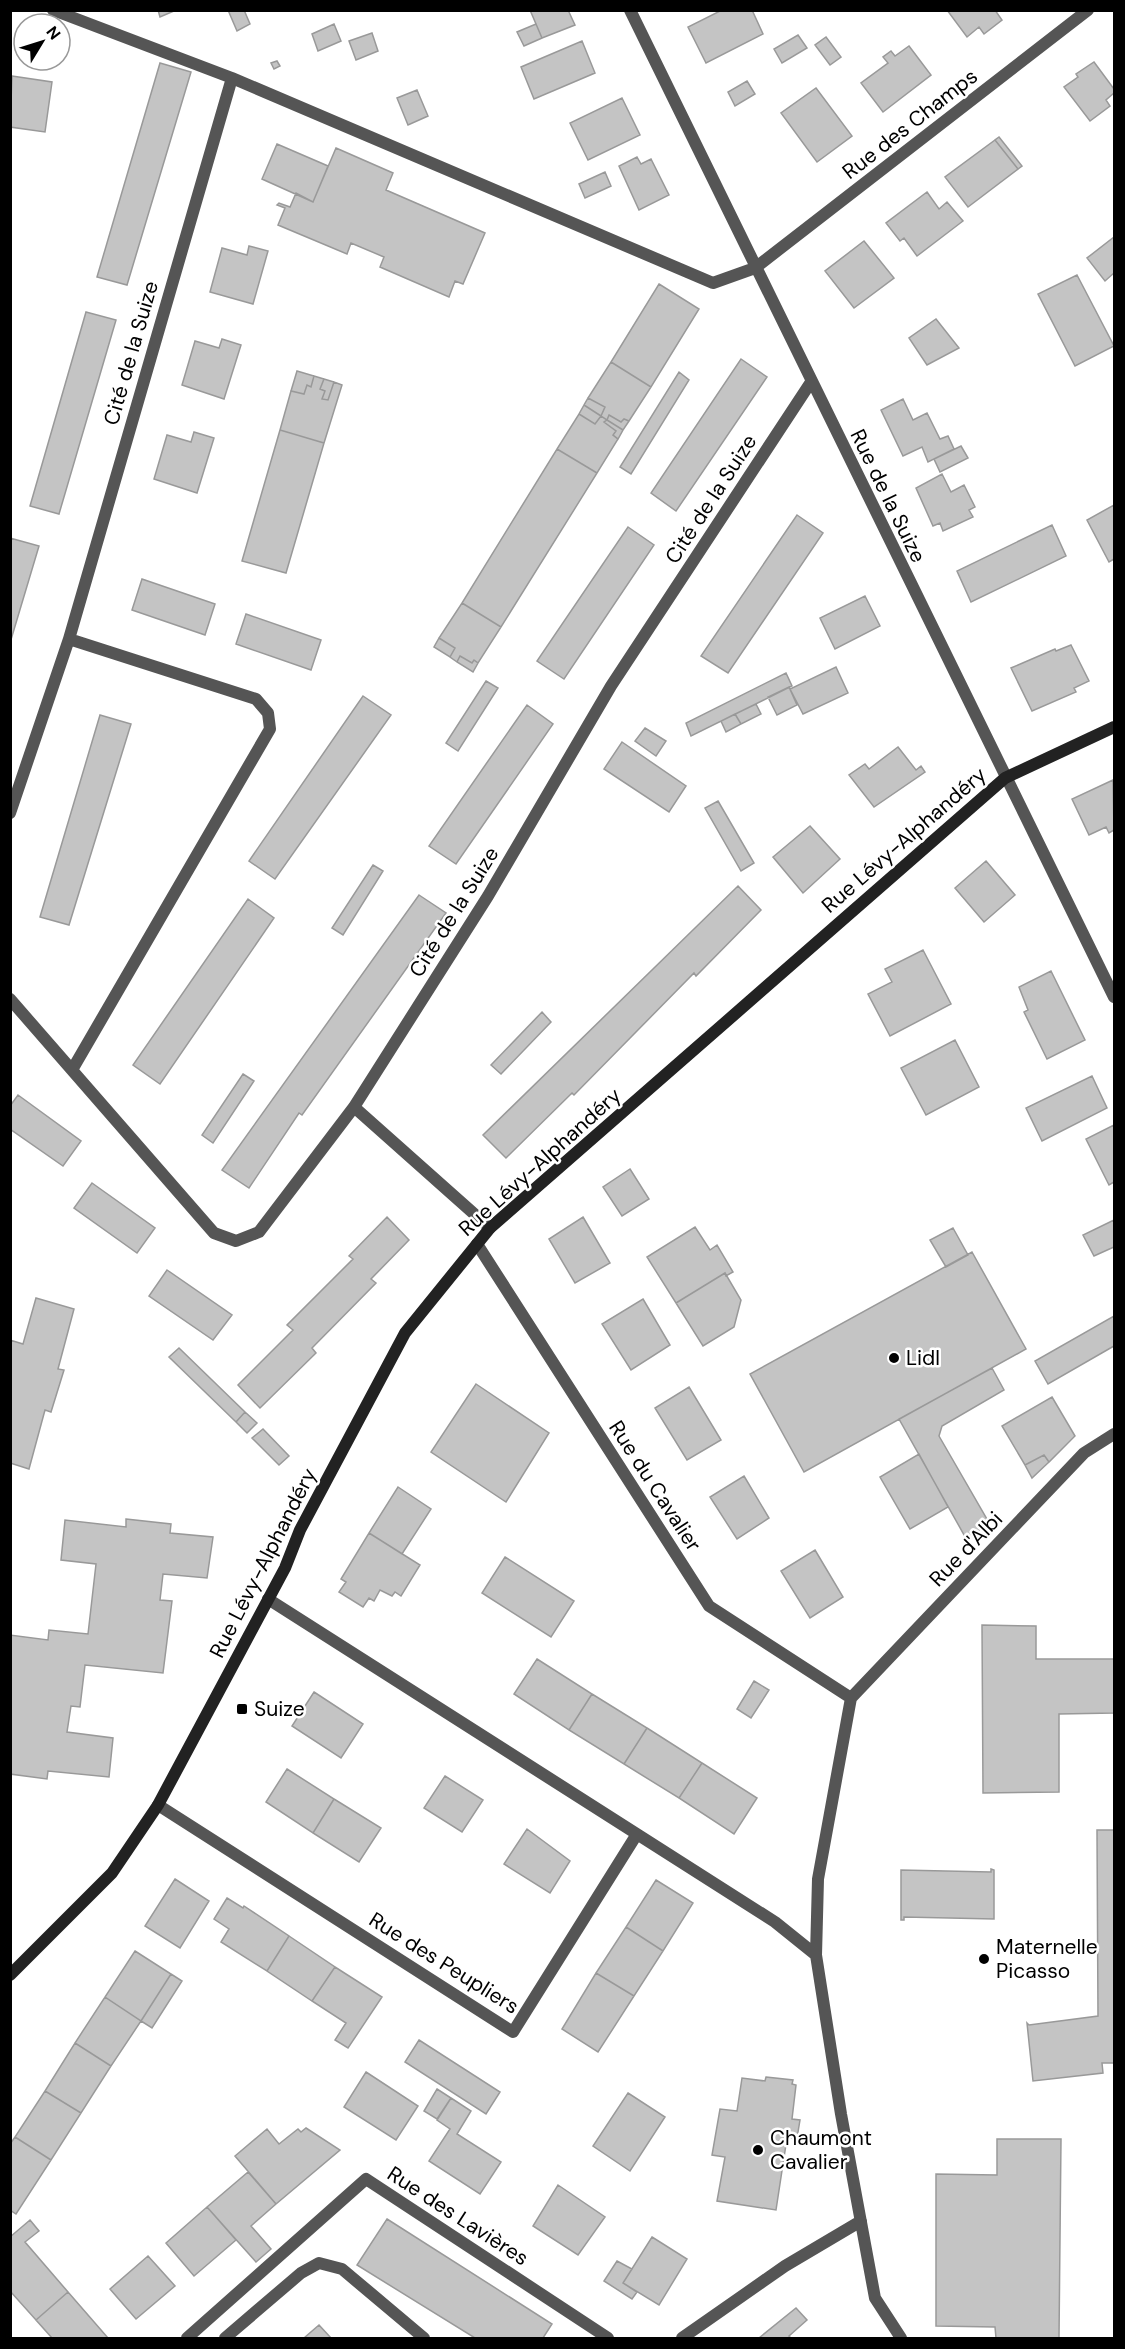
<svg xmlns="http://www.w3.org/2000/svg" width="1125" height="2349" viewBox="0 0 1125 2349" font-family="'DM Sans',sans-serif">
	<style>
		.building { fill: #c4c4c4; stroke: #999; stroke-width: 1.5 }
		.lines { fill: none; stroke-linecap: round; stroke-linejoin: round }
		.street { stroke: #555; stroke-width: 12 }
		.secondary { stroke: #222; stroke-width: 12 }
		.poi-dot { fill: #000; stroke: #fff; stroke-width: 2 }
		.labels { text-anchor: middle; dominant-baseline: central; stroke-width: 5; stroke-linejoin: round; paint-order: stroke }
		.street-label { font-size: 21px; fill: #000; stroke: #fff }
		.poi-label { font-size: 21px; fill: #000; stroke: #fff; text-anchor: start }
	</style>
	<rect width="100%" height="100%" fill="#fff"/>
	<path class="building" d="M158 10H174V11L160 17Z
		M228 10H244L250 24 237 31Z
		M530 10H568L575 25 542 38Z
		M722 10H752L763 34 706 63 688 27Z
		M947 10H995L1002 20 984 34 979 27 967 37Z
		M334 24 341 41 318 51 312 34Z
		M536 24 542 38 524 46 517 32Z
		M372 33 378 51 356 60 349 41Z
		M798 35 807 48 782 63 774 49Z
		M826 37 841 57 830 65 815 45Z
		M582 41 595 73 534 99 521 67Z
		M909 46 931 75 883 112 861 83 888 63 883 57 891 51 895 56Z
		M277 61 280 66 274 69 271 63Z
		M1094 62 1114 89V93L1106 100 1110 106 1090 121 1064 87 1078 77 1076 74Z
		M160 63 191 72 127 285 97 277Z
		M12 76 52 82 45 132 10 127Z
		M747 81 755 94 735 106 728 92Z
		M816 88 852 136 817 162 781 113Z
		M417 90 428 116 408 125 397 98Z
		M622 98 640 135 588 160 570 123Z
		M999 137 1022 166 1018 169 995 140Z
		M995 140 1018 169 968 207 945 177Z
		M277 144 328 166 313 202 262 179Z
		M336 148 393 173 386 190 485 233 463 284 455 281 449 297 380 267 384 257 351 243 347 254 278 225 285 208 277 205 279 203 290 207 296 193 313 202Z
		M637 157 641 164 651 159 669 195 639 210 619 166Z
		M605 172 611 186 585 198 579 184Z
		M927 192 939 209 947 202 963 221 917 256 904 238 900 241 886 223Z
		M1114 237V273L1105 281 1087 258Z
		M864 241 894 278 854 308 825 271Z
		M249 246 268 251 253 304 210 292 222 248 247 255Z
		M1077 275 1114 346 1075 366 1038 294Z
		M659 284 699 309 651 387 611 362Z
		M86 312 116 320 59 514 30 506Z
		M936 319 959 348 927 365 909 338Z
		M222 339 241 345 224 399 182 385 195 341 219 348Z
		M741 359 767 377 676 511 651 493Z
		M611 362 651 387 629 421 624 419 621 422 609 415 607 420 601 416 605 407 588 398Z
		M297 371 314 376 311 387 307 385 304 394 291 391Z
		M679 372 689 380 631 474 620 467Z
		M314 376 324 379 320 389 325 391 322 399 328 400 334 382 342 385 324 443 280 430 291 391 304 394 307 385 311 387Z
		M324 379 334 382 328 400 322 399 325 391 320 389Z
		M588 398 605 407 601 416 584 405Z
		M903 399 913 420 927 413 940 439 948 436 954 449 928 462 922 447 903 456 881 410Z
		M584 405 601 416 595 424 579 414Z
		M579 414 595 424 601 416 607 420 604 422 616 431 613 435 618 439 597 473 557 449Z
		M609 415 621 422 624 419 629 421 623 430 607 420Z
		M607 420 623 430 618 439 613 435 616 431 604 422Z
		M280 430 324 443 286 573 242 561Z
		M194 432 214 438 197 493 154 479 167 435 191 442Z
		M961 446 968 458 940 472 934 459Z
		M557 449 597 473 501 627 462 603Z
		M942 474 951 492 964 485 975 507 969 510 973 517 943 531 940 523 933 526 916 488Z
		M1114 505V559L1109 562 1087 520Z
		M797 515 823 533 728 673 701 656Z
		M1052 525 1066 556 971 602 957 571Z
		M628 527 654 545 564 679 537 661Z
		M10 538 39 546 10 643Z
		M142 579 215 604 205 635 132 610Z
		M865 596 880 626 835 649 820 618Z
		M462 603 501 627 478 663 474 660 472 663 460 656 457 662 450 657 455 648 439 638Z
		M246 614 321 640 311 670 236 644Z
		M439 638 455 648 450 657 434 647Z
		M1071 645 1089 681 1074 688 1076 692 1032 711 1011 668 1055 649 1056 651Z
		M460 656 472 663 474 660 478 663 473 672 457 662Z
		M836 667 848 693 803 714 790 689Z
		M786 673 792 686 691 736 686 723Z
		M486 681 498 688 458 751 446 743Z
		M789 687 797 705 777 715 768 697Z
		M363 696 391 715 275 879 249 861Z
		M756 704 761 714 741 724 735 714Z
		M527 705 553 724 456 864 429 846Z
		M735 714 741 724 726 732 721 721Z
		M100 715 131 724 69 925 40 917Z
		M645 728 666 741 656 756 635 741Z
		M622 742 686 786 669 812 604 769Z
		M898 747 916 770 921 766 925 772 874 807 849 775 865 764 869 769Z
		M1113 780 1114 830 1109 833 1106 827 1089 835 1072 799Z
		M718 801 754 863 741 871 705 808Z
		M810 826 840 859 803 893 773 857Z
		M986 861 1015 895 984 922 955 888Z
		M373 865 383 871 343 935 332 928Z
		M738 886 761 910 696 976 694 973 574 1095 572 1093 506 1158 483 1135Z
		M419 895 446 913 302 1115 299 1113 249 1188 222 1170Z
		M248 899 274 918 160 1084 133 1065Z
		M923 950 951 1004 890 1036 868 994 892 982 885 969Z
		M1051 971 1085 1040 1047 1059 1024 1012 1028 1010 1019 987Z
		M542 1012 551 1022 501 1074 491 1065Z
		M955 1040 979 1087 926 1115 901 1068Z
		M243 1074 254 1081 213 1143 202 1135Z
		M1092 1076 1107 1108 1042 1141 1026 1108Z
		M18 1095 81 1141 63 1166 10 1129V1106Z
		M1114 1125V1182L1109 1185 1086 1139Z
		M630 1169 649 1199 622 1216 603 1187Z
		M92 1183 155 1228 137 1253 74 1208Z
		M387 1217 409 1240 371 1279 376 1283 312 1348 316 1353 260 1408 238 1385 293 1330 287 1325 353 1259 349 1256Z
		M583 1217 610 1263 575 1283 549 1239Z
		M1114 1220V1247L1094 1256 1083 1235Z
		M695 1227 710 1250 717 1245 733 1272 726 1276 725 1273 676 1303 647 1257Z
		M953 1228 968 1255 946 1267 930 1240Z
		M972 1252 1026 1349 804 1472 750 1374Z
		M167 1270 232 1315 213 1340 149 1296Z
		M725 1273 741 1300 734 1327 703 1346 676 1303Z
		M36 1298 74 1309 58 1369 64 1370 51 1412 45 1410 29 1469 10 1463V1340L23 1344Z
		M643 1299 670 1345 631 1370 602 1324Z
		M1114 1316V1346L1048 1384 1035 1361Z
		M179 1348 245 1412 236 1422 169 1357Z
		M992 1368 1004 1390 942 1426 939 1436 988 1521 968 1542 899 1419Z
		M476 1384 549 1433 506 1502 431 1452Z
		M689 1387 721 1440 687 1460 655 1408Z
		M1052 1397 1075 1436 1049 1462 1044 1455 1025 1465 1002 1426Z
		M245 1412 257 1423 247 1433 236 1422Z
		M263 1429 289 1456 279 1465 252 1438Z
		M919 1454 948 1507 910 1529 880 1477Z
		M1044 1455 1049 1462 1032 1478 1025 1465Z
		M744 1476 769 1518 737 1539 710 1497Z
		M398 1487 431 1509 402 1554 369 1533Z
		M126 1519 171 1524 170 1533 213 1537 207 1578 163 1574 160 1600 172 1601 163 1673 85 1665 80 1707 71 1706 67 1732 113 1738 109 1777 48 1771 47 1779 10 1774V1635L48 1640 49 1630 88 1634 96 1564 61 1560 65 1520 126 1527Z
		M369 1533 420 1565 401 1596 395 1592 392 1596 380 1590 374 1601 369 1598 363 1607 339 1592 346 1582 341 1579Z
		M815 1550 843 1597 810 1618 781 1571Z
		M505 1557 574 1601 551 1637 482 1593Z
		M982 1625 1036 1626V1659H1114V1713L1059 1714V1792L983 1793Z
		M537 1659 592 1694 569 1730 514 1694Z
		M754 1681 769 1690 751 1718 737 1709Z
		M314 1692 363 1724 341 1758 292 1726Z
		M592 1694 647 1728 624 1764 569 1730Z
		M647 1728 702 1763 679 1798 624 1764Z
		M702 1763 757 1798 734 1834 679 1798Z
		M287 1769 334 1799 313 1833 266 1802Z
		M445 1776 483 1800 462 1832 424 1808Z
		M334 1799 381 1828 359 1862 313 1833Z
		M527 1829 570 1861 550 1893 504 1864Z
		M1097 1830H1114V2063H1102L1103 2073 1033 2081 1027 2023 1029 2025 1098 2016Z
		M991 1869 994 1870V1919L904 1917V1920H901V1870L991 1872Z
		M175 1879 209 1901 180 1948 145 1926Z
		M656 1880 693 1903 663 1951 626 1927Z
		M227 1898 243 1908 244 1906 289 1936 267 1971 221 1942 229 1929 214 1919Z
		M626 1927 663 1951 634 1996 596 1973Z
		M289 1936 335 1967 312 2001 267 1971Z
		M135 1951 171 1974 141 2021 105 1997Z
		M335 1967 382 1997 348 2048 335 2040 346 2023 312 2001Z
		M596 1973 634 1996 598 2052 562 2029Z
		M171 1974 182 1981 152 2028 141 2021Z
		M105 1997 141 2021 111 2066 75 2043Z
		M419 2040 500 2092 486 2114 405 2062Z
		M75 2043 111 2066 81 2113 45 2091Z
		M366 2072 418 2106 396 2140 344 2107Z
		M766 2077 793 2080 792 2084 796 2085 792 2119 800 2120 797 2138H787L776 2210 717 2201 725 2157 712 2155 720 2109 737 2111 742 2078 765 2081Z
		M437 2089 451 2098 437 2119 424 2111Z
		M45 2091 81 2113 51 2160 15 2137Z
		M628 2093 665 2117 630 2171 593 2146Z
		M451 2098 471 2111 457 2134 501 2162 480 2194 429 2161 450 2129 437 2120Z
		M306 2128 340 2150 276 2204 235 2156 267 2129 279 2144 298 2129 301 2132Z
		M15 2137 51 2160 16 2214 10 2210V2144Z
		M997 2139H1061L1059 2338H996L995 2327 936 2326V2174L997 2175Z
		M248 2172 276 2204 251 2226 271 2249 256 2262 207 2207Z
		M558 2185 605 2217 578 2255 533 2226Z
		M207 2207 236 2240 194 2276 166 2243Z
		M387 2219 552 2324 543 2338H475L357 2265Z
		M30 2220 39 2231 25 2242 68 2292 36 2320 10 2291V2237Z
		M652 2237 687 2259 659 2305 623 2283Z
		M148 2256 175 2286 136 2319 110 2289Z
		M617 2261 632 2269 623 2283 637 2292 632 2299 604 2281Z
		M68 2292 108 2338H52L36 2320Z
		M796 2308 807 2320 789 2336 791 2338H759Z
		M319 2325 331 2338H304Z"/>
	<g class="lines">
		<path class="street" d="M53 10 232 78 713 283 755 268 1088 10
			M630 10 1114 997
			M69 639 256 699 268 713 270 729 72 1070
			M10 813 69 639 232 78
			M10 999 214 1233 236 1241 259 1232 354 1107 488 896 611 686 811 382
			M354 1107 490 1228
			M477 1244 709 1606 851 1698
			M268 1599 775 1922 816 1955
			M851 1698 818 1879 816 1955 841 2114 875 2298 901 2338
			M851 1698 1084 1453 1114 1434
			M158 1805 513 2032 637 1834
			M187 2338 366 2179 608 2338
			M225 2338 301 2273 319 2263 342 2269 424 2338
			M682 2338 785 2266 861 2221"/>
		<path class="secondary" d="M10 1975 112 1873 158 1805 285 1568 300 1530 405 1333 490 1228 1005 778 1114 727"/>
	</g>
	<g class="poi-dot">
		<circle cx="894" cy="1358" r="6"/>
		<rect x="236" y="1703" width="12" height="12" rx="3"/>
		<circle cx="984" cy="1959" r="6"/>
		<circle cx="758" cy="2150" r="6"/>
	</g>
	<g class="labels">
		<g class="street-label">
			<text transform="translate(910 124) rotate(-38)">Rue des Champs</text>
			<text transform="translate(131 353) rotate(-74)">Cité de la Suize</text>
			<text transform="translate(888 496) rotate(64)">Rue de la Suize</text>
			<text transform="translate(711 499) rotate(-57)">Cité de la Suize</text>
			<text transform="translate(904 840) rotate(-41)">Rue Lévy-Alphandéry</text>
			<text transform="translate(454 912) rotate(-58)">Cité de la Suize</text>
			<text transform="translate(540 1162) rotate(-42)">Rue Lévy-Alphandéry</text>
			<text transform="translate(655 1486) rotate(57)">Rue du Cavalier</text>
			<text transform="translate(966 1549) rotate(-46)">Rue d'Albi</text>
			<text transform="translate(263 1563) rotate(-63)">Rue Lévy-Alphandéry</text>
			<text transform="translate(444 1963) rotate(32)">Rue des Peupliers</text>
			<text transform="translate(458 2216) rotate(33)">Rue des Lavières</text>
		</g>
		<g class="poi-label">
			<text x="906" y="1358">Lidl</text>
			<text x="254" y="1709">Suize</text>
			<text x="996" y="1947">Maternelle<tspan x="996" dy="24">Picasso</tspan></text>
			<text x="770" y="2138">Chaumont<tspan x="770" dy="24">Cavalier</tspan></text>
		</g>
	</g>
	<rect width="1125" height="2349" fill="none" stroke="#000000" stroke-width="24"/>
	<g transform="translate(42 42) rotate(52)"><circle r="28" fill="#ffffff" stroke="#999999" stroke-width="1.5"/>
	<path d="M0-4.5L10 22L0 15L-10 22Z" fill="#000000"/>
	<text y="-9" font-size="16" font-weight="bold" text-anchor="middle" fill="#000000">N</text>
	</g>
</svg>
